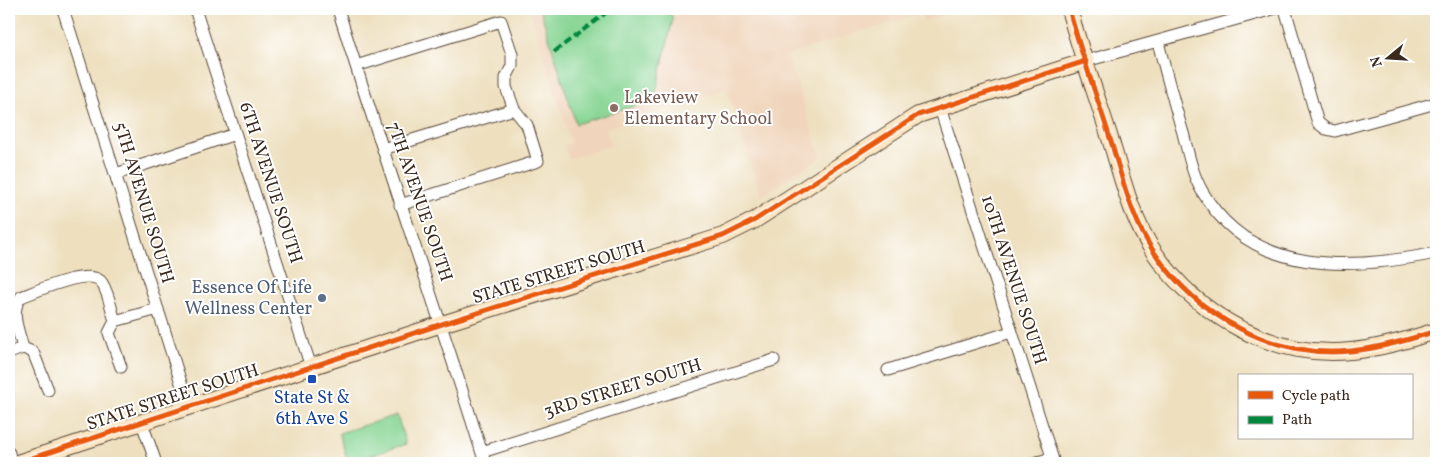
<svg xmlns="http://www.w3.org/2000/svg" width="1445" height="472" viewBox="0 0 1445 472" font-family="Vollkorn,serif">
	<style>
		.built { fill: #f0d5bc }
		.green { fill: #88d594; stroke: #628059 }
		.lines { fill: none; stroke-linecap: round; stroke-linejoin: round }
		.street-casing { stroke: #564536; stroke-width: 13 }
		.secondary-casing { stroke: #564536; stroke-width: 18 }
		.street { stroke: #fff; stroke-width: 11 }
		.secondary { stroke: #fbe6c4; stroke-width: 16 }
		.quiet { stroke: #00873e; stroke-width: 4; stroke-dasharray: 8 4; stroke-linecap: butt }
		.cycleway-casing { stroke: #fff; stroke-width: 8 }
		.cycleway { stroke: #e8590c; stroke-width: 5 }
		.education-dot { fill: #8d6e63; stroke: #fff; stroke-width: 2 }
		.service-dot { fill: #5c6f8a; stroke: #fff; stroke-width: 2 }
		.transit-dot { fill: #1a4fb4; stroke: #fff; stroke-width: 2 }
		.labels { text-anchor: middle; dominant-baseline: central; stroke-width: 4; stroke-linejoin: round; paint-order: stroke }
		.education-label { font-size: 18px; fill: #785e54; stroke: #fff; text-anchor: start }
		.street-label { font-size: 18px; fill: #3b2a1e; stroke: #fff }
		.service-label { font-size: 18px; fill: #4e5e75; stroke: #fff; text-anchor: end }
		.transit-label { font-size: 18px; fill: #164399; stroke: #fff }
	</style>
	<rect width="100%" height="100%" fill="#fff"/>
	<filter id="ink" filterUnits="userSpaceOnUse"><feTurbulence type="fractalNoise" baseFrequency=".02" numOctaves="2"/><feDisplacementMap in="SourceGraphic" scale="10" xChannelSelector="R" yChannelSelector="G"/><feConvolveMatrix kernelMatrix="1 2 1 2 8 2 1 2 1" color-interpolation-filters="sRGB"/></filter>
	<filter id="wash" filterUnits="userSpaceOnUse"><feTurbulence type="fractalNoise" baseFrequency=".0096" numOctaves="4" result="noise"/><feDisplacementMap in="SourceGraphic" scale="20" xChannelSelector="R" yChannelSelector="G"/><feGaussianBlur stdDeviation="1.12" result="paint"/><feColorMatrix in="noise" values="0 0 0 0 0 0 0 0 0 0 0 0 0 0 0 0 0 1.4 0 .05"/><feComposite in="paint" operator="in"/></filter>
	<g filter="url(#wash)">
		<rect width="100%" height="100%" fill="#eee0bf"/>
		<path class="built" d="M529 9H962L924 21 921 13 787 55 821 157 761 196 727 89 606 128 611 146 569 159 564 145 571 143Z"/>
		<path class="green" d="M540 9H669L673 19 654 100 576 124Z
			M397 415 406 444 348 463 339 433Z"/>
	</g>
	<g filter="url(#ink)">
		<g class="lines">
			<g class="street-casing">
				<path id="street" d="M63 9 189 408
					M195 9 311 367
					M338 9C385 161 438 311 485 463
					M1285 9 1318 123 1326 129 1335 131 1436 103
					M1158 42C1166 73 1174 103 1183 133 1188 152 1192 174 1202 191 1251 277 1352 270 1436 253
					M1086 61 1273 9
					M356 66 501 21 512 54V66L506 78V87L514 109 527 125 538 161 400 205
					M940 108 1054 463
					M383 149 514 109
					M116 174 235 134
					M115 321 158 309
					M9 353 23 348
					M888 370 1011 332
					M48 390 33 352 23 348C19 331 9 312 21 297 37 291 92 266 102 283 109 294 111 309 115 321L109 333 121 367
					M142 423 156 463
					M482 452 774 360
					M9 453 11 463
					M1034 463 1052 458"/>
			</g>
			<g class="secondary-casing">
				<path id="secondary" d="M1069 9C1080 50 1095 91 1108 132 1121 172 1130 217 1154 252 1197 316 1274 359 1351 351 1381 348 1408 340 1436 331
					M17 463 442 324 723 236 755 220 918 115 1086 61"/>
			</g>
			<use href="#street" class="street"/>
			<use href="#secondary" class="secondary"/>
			<path class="quiet" d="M554 52 611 9"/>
			<g class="cycleway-casing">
				<path id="cycleway" d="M1069 9C1080 50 1095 91 1108 132 1121 172 1130 217 1154 252 1197 316 1274 359 1351 351 1381 348 1408 340 1436 331
					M17 463 442 324 723 236 755 220 918 115 1086 61"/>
			</g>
			<use href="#cycleway" class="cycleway"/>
		</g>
	</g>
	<circle class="education-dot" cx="614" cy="108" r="5"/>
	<circle class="service-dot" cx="322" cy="298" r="5"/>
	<rect class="transit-dot" x="307" y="374" width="10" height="10" rx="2.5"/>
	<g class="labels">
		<g class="education-label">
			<text x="624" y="98">Lakeview<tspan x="624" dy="21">Elementary School</tspan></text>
		</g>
		<g class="street-label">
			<text transform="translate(270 183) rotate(72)">6TH AVENUE SOUTH</text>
			<text transform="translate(419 202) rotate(71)">7TH AVENUE SOUTH</text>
			<text transform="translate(143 203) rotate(73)">5TH AVENUE SOUTH</text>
			<text transform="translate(559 273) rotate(-17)">STATE STREET SOUTH</text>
			<text transform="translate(1013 280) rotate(72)">10TH AVENUE SOUTH</text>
			<text transform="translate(623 389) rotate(-17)">3RD STREET SOUTH</text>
			<text transform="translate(173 398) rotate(-18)">STATE STREET SOUTH</text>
		</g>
		<g class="service-label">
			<text x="312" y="288">Essence Of Life<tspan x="312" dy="21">Wellness Center</tspan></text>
		</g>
		<g class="transit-label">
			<text x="312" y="398">State St &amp;<tspan x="312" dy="21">6th Ave S</tspan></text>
		</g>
	</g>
	<rect width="1445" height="472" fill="none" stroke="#fff" stroke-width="30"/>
	<rect x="1238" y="374" width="175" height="65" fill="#ffffff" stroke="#b1aaa5"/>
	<rect x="1248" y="391" width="25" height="8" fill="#e8590c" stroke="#b1aaa5"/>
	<text x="1282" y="400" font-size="15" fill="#3b2a1e">Cycle path</text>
	<rect x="1248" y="416" width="25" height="8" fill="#00873e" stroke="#b1aaa5"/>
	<text x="1282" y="424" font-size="15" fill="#3b2a1e">Path</text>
	<g transform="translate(1388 58) rotate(252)" stroke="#ffffff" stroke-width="4" paint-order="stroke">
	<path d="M0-4L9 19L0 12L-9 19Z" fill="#3b2a1e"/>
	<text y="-8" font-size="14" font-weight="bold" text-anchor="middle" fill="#3b2a1e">N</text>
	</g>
</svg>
